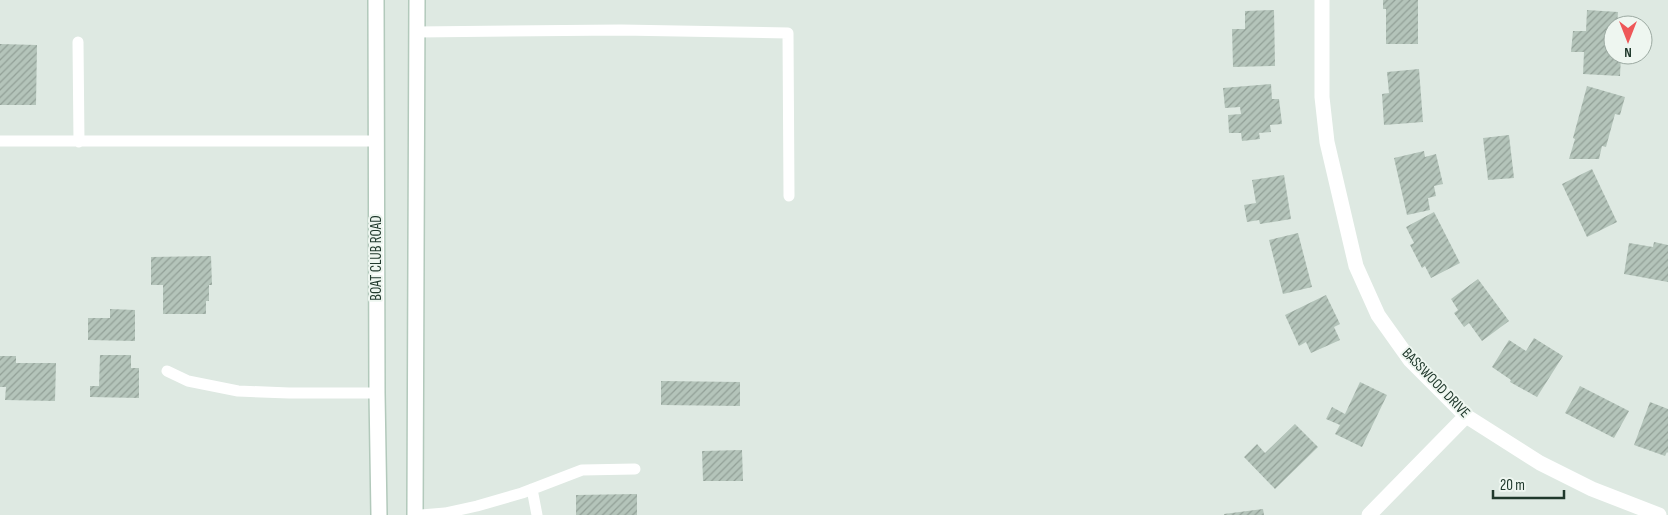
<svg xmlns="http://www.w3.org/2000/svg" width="1668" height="515" viewBox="0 0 1668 515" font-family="'Sofia Sans Condensed',sans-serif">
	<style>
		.building { fill: url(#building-hatch) }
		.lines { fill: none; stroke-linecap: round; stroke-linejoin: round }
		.secondary-casing { stroke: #b2c9bb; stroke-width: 18 }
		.service { stroke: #fff; stroke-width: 11 }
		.minor { stroke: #fff; stroke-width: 15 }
		.secondary { stroke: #fff; stroke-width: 15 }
		.labels { text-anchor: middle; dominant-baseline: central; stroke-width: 4; stroke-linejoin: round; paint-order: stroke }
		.street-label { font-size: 15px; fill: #20392c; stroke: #eef6f0 }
	</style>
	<defs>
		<pattern id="building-hatch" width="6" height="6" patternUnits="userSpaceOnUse" patternTransform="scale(1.25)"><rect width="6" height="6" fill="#b4c4ba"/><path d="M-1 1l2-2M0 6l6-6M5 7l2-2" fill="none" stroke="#92a097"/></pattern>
	</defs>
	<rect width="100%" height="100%" fill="#dee9e2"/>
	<path class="building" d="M1383 0H1418V44H1386V9H1383Z
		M1274 10 1275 66 1233 67 1232 29H1245V11Z
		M1587 10 1618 12 1617 25H1613V55H1621L1620 76 1583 74 1584 52H1571L1573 31H1586Z
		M0 44 37 45 36 105H0Z
		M1419 69 1423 122 1384 125 1382 94 1389 93 1387 72Z
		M1271 84 1272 99H1279L1282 124 1270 125 1271 132 1259 133 1260 139 1242 141 1241 133H1229L1228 115 1241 114 1240 107 1225 108 1223 88Z
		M1587 86 1625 97 1620 115 1615 114 1606 147 1602 146 1599 159H1569L1575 139 1573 138Z
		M1509 135 1514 178 1488 180 1483 138Z
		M1424 151 1425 157 1436 154 1443 184 1434 186 1436 196 1428 198 1430 210 1407 215 1394 158Z
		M1592 169 1617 222 1587 237 1562 184Z
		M1284 175 1291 219 1260 224 1259 220 1247 222 1244 205 1256 203 1252 180Z
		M1434 212 1460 263 1431 278 1425 266 1422 268 1410 245 1414 243 1406 227Z
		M1298 233 1312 287 1283 294 1269 240Z
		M1654 242 1668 245V282L1624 274 1629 243 1653 247Z
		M211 256 212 285H209V301H206V314H163V285H151V257Z
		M1478 279 1509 321 1482 341 1469 323 1464 327 1454 313 1458 310 1451 299Z
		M1326 295 1340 324 1334 327 1340 340 1311 353 1306 342 1299 346 1285 315Z
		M110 309 135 310V341L88 340V318H110Z
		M1534 338 1563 356 1537 397 1510 382 1511 380 1492 367 1509 340 1526 351Z
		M100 355H131V368H139V398L90 397V386H99Z
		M0 356H16V363H56L55 401 5 400 6 387H0Z
		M661 381 740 382V406L661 405Z
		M1360 382 1387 395 1362 447 1335 434 1340 425 1326 419 1332 407 1345 414Z
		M1580 386 1629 411 1614 438 1565 413Z
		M1650 402 1668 409V453L1667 452 1665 456 1634 445Z
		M1295 424 1318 447 1275 489 1244 457 1257 444 1265 453Z
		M742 450 743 481H703L702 451Z
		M637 494V515H576V495Z
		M1263 509 1264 515H1224V514Z"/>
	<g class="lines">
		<g class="secondary-casing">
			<path id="secondary" d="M376 0 377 393 379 515
				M415 515 417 0"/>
		</g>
		<path class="service" d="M417 32 621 30 788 33 789 196
			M78 42 79 142
			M0 141H376
			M167 371 188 381 238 391 289 393H377
			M532 489 537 515
			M421 515 445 513 477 506 522 493 582 470 635 469"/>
		<path class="minor" d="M1322 0V97L1327 142 1356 266 1378 315 1410 360 1466 416 1540 463 1592 489 1659 515
			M1369 515 1466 416"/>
		<use href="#secondary" class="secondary"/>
	</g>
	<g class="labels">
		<g class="street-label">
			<text transform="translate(376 258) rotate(-90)">BOAT CLUB ROAD</text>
			<text transform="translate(1436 383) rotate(46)">BASSWOOD DRIVE</text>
		</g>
	</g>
	<g transform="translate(1628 40) rotate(180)"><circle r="24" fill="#eef6f0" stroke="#9caaa2"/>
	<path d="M0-4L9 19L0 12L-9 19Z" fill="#ee5758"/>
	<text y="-8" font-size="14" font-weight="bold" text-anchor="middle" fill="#20392c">N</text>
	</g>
	<path d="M1493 490v8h71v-8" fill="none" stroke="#20392c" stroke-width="2.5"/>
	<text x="1500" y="490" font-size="15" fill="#20392c" stroke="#eef6f0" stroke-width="4" paint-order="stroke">20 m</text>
</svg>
